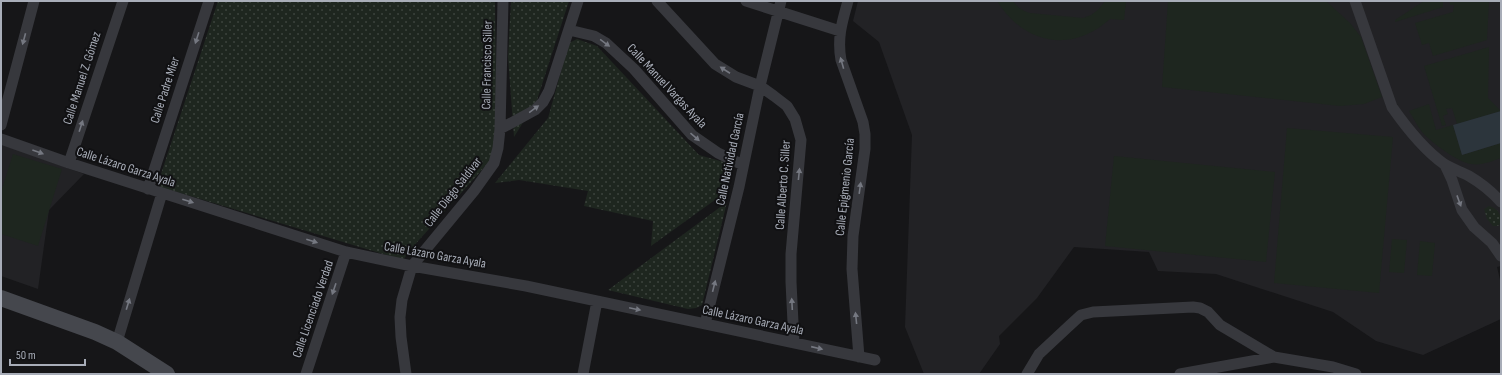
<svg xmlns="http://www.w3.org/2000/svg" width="1502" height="375" viewBox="0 0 1502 375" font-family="'Sofia Sans Condensed',sans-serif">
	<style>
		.built { fill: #222225 }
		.grass { fill: #1e261f }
		.park { fill: url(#park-dots) }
		.water { fill: #2c353c }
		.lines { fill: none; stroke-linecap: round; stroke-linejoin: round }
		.minor { stroke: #37383d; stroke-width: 11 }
		.secondary { stroke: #45474d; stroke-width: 16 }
		.oneway { fill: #757881 }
		.labels { text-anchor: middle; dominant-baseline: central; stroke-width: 4; stroke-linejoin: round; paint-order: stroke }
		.street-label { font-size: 13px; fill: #a8adb8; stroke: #111113 }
	</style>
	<defs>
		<pattern id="park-dots" width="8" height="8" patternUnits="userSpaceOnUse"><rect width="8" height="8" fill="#1e261f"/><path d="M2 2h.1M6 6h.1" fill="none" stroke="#3c433d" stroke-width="1.8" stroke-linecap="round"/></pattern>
	</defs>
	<rect width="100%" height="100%" fill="#161618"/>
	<path class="built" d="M858 1H1501V266L1497 267 1501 284V319L1423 355 1376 341 1333 312 1216 274 1158 271 1149 252 1074 247 1037 298 999 336 1000 344 979 374H924L905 327 912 135 879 42 853 21Z
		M1 144 84 174 49 210 38 289 1 276Z"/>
	<path class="grass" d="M997 1H1013C1018 8 1022 11 1030 13L1083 18 1091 15 1098 10 1105 1H1126L1124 20 1110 19C1071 54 1024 44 997 1Z
		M1168 1H1326L1350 23 1361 37 1382 97 1364 104 1340 106 1162 87Z
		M1424 1H1443V7L1395 22V20Z
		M1450 1H1489L1487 40 1433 56 1429 43 1422 45 1415 23 1453 12 1454 5H1450Z
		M1489 47 1488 98 1501 111 1457 124 1452 108 1446 109 1448 114 1443 116 1446 125 1442 126 1424 66Z
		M1429 104 1436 130 1453 125 1462 155 1501 143V158C1492 161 1481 166 1471 164 1457 162 1431 142 1422 132 1417 126 1413 117 1409 111Z
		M1287 128 1393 137 1379 293 1274 283Z
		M13 154 62 169 38 246 1 234V192Z
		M1114 156 1275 172 1266 262 1105 246Z
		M1392 239 1407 240 1404 273 1389 272Z
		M1420 241 1435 243 1432 276 1417 275Z"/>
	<path class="park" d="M218 1H495L497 153 411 249 403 260 157 186Z
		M511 1H569L537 100 514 137 508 57Z
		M577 39 597 46 699 155 731 164 726 192 651 246 653 221 584 206 588 191 519 180 495 183 548 118 569 43Z
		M727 202 702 305 696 308 688 309 608 290Z
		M1489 206C1498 208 1501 214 1501 223L1498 226H1493L1487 219 1484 209Z"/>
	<path class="water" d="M1501 111V143L1462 155 1453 125Z"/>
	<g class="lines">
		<path class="minor" d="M657 1 715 64 736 77 760 86 774 96 787 106 795 119 801 140 791 254V282L794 343
			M746 1 840 31
			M848 1C842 22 837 38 841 60L863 122 865 134V149L853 236 852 269 859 357
			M1355 1 1392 107C1406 127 1423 149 1444 164 1452 169 1461 172 1469 176 1481 183 1492 192 1501 202
			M569 30 594 36 606 43 634 69 692 135 718 153 743 165
			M1 125 34 1
			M500 129 535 110 543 102 549 91 578 1
			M1 139 69 163 346 252 412 266 526 286 875 360
			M69 163 123 1
			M1445 165 1452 180 1462 210 1474 227 1492 243 1501 256
			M148 189 209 1
			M705 324 739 187 760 86 781 1
			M117 342 162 193
			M306 374 346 252
			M406 374 401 337 400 317 402 300 412 266 474 191 494 163 498 148 500 129 503 1
			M583 374 597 301
			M1027 374 1039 354 1069 326 1081 315 1093 312 1193 307 1200 308 1208 312 1220 325 1274 357 1333 367 1356 374
			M1180 374 1274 357"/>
		<path class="secondary" d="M1 298 95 332 117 342 167 374"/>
	</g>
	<defs><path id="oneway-solid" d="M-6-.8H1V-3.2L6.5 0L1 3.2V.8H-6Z"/></defs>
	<g class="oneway">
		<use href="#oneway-solid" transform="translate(197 38) rotate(108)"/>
		<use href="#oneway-solid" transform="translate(24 39) rotate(105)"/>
		<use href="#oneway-solid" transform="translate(605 43) rotate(36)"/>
		<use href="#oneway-solid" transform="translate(842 63) rotate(-106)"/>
		<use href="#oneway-solid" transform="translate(725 70) rotate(-147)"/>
		<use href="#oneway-solid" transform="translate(534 109) rotate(-36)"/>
		<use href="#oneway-solid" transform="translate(81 126) rotate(-72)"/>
		<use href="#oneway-solid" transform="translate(695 137) rotate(41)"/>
		<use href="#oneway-solid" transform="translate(38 152) rotate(20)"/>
		<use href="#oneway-solid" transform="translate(799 174) rotate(-84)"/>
		<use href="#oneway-solid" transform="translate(860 188) rotate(-82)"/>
		<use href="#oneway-solid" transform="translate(188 201) rotate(18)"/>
		<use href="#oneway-solid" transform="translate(1459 201) rotate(70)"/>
		<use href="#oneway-solid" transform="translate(312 241) rotate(18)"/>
		<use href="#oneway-solid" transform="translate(714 286) rotate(-76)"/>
		<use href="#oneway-solid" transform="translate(334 289) rotate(109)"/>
		<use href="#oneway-solid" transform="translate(128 304) rotate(-73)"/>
		<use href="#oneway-solid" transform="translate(792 304) rotate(-93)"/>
		<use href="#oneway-solid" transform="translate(635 309) rotate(12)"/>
		<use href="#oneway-solid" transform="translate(856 318) rotate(-96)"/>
		<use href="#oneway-solid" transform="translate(817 348) rotate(13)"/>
	</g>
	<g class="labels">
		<g class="street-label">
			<text transform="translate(487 65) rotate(-89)">Calle Francisco Siller</text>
			<text transform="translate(82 78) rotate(-72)">Calle Manuel Z. Gómez</text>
			<text transform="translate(667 86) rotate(47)">Calle Manuel Vargas Ayala</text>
			<text transform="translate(165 90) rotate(-72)">Calle Padre Mier</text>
			<text transform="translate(730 159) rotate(-78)">Calle Natividad García</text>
			<text transform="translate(126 167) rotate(18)">Calle Lázaro Garza Ayala</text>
			<text transform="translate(783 185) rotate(-86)">Calle Alberto C. Siller</text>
			<text transform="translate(845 187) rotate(-84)">Calle Epigmenio García</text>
			<text transform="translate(453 192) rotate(-52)">Calle Diego Saldívar</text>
			<text transform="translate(435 255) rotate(10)">Calle Lázaro Garza Ayala</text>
			<text transform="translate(313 309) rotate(-71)">Calle Licenciado Verdad</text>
			<text transform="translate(753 320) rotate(12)">Calle Lázaro Garza Ayala</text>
		</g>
	</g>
	<rect width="1502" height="375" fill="none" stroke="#a8adb8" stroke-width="4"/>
	<path d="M10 359v6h75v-6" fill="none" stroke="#a8adb8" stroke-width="2"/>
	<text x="16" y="359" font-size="12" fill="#a8adb8" stroke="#111113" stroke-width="3" paint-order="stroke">50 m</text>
</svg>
